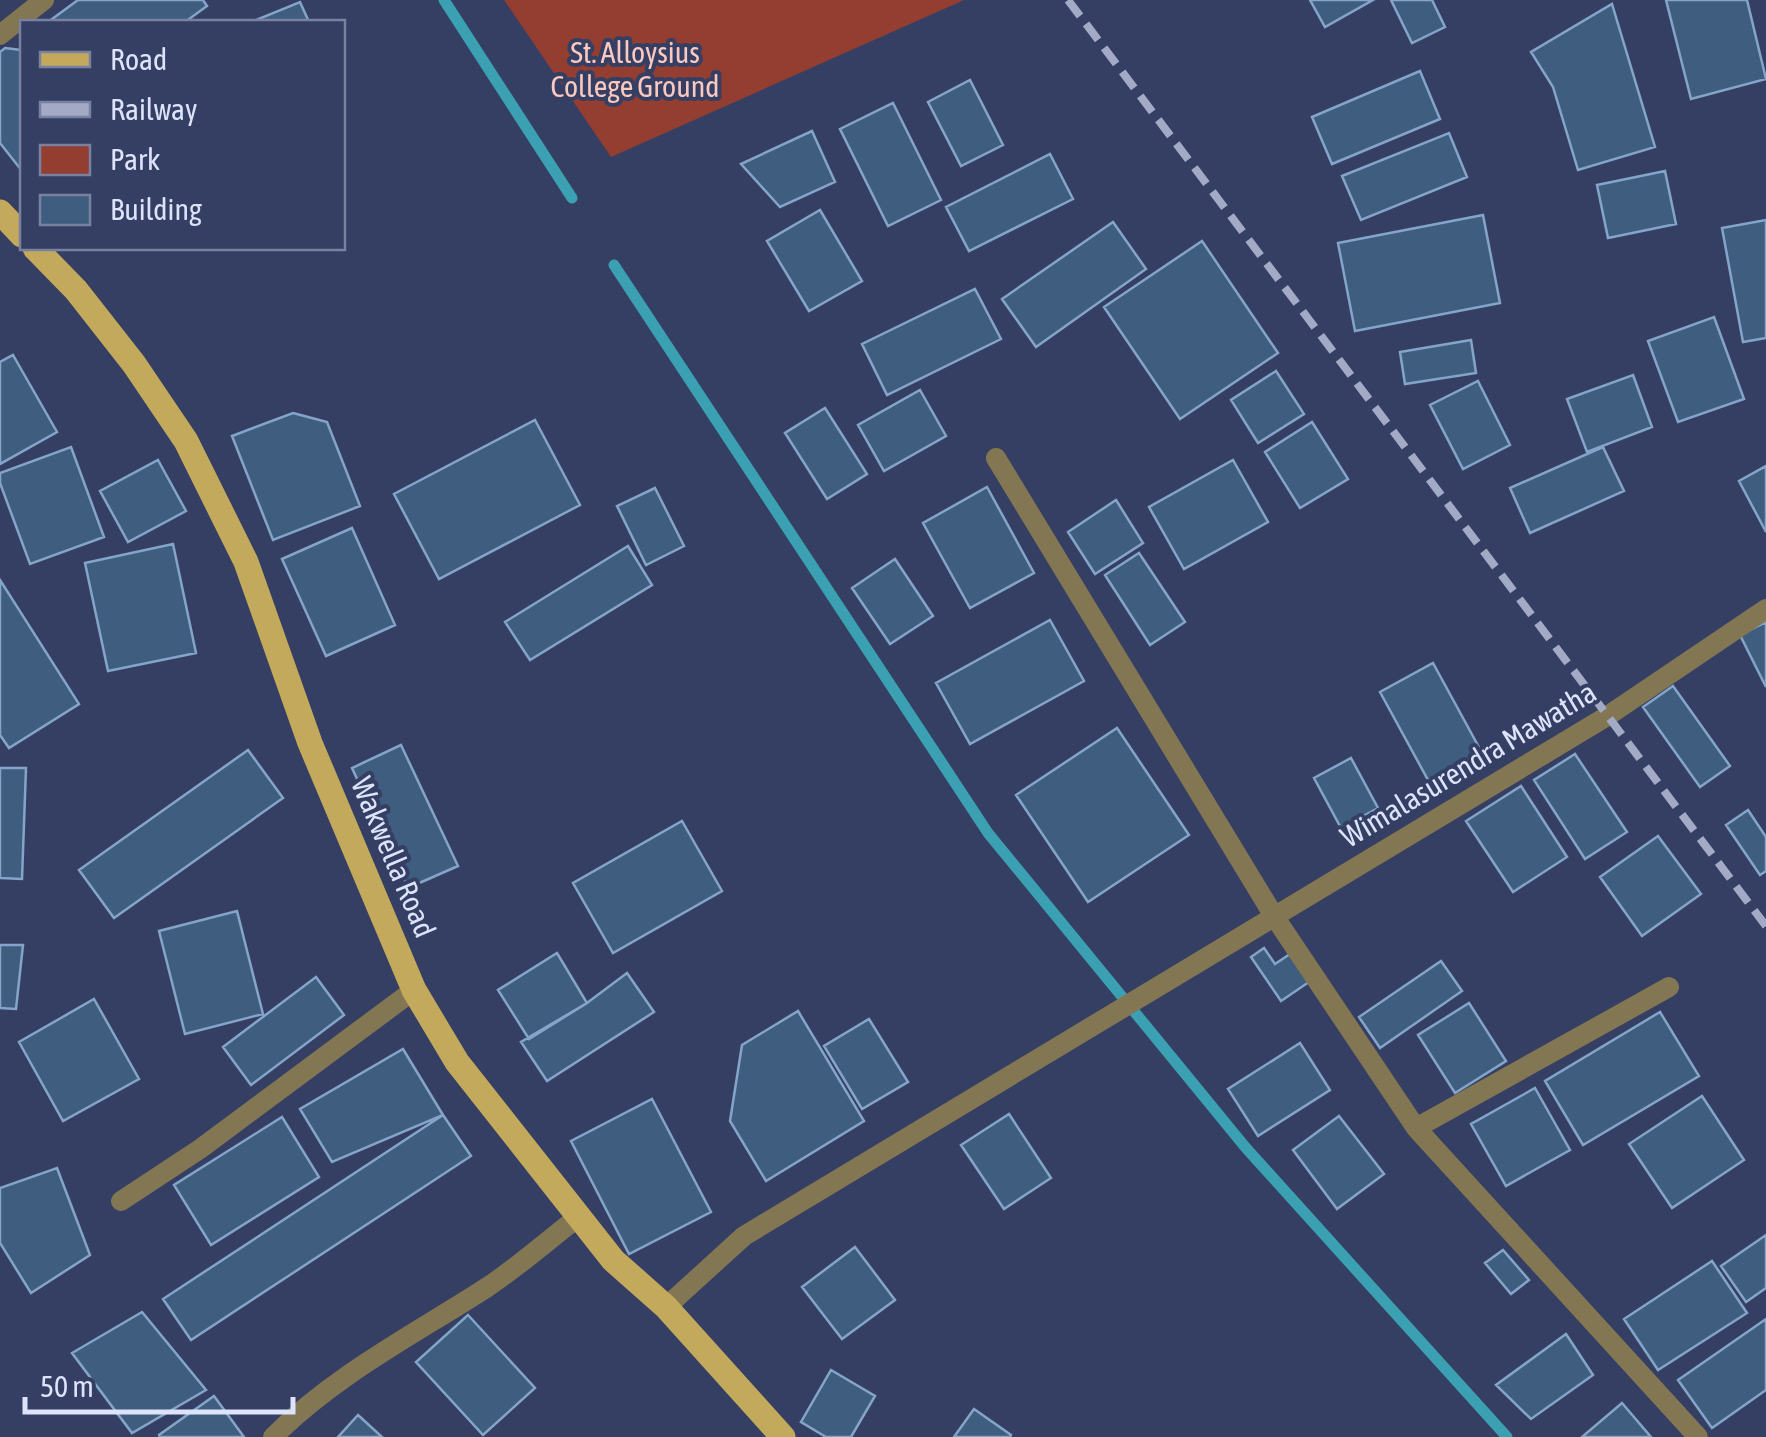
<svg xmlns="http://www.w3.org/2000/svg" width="1766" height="1437" viewBox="0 0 1766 1437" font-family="'Asap Condensed',sans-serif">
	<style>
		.green { fill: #933e30 }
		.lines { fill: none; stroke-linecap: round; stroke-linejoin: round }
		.stream { stroke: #3ba1b2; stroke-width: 11 }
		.building { fill: #3f5d7e; stroke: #84a5c9; stroke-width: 2.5 }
		.minor { stroke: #837652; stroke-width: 20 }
		.tertiary { stroke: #837652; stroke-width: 20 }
		.primary { stroke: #c3a95c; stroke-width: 25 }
		.rail { stroke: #a2aac6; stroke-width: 8; stroke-dasharray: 20 10; stroke-linecap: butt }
		.labels { text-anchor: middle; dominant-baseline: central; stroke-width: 8; stroke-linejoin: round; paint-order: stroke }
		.park-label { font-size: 30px; fill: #fbc9bf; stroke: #353f64 }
		.street-label { font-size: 30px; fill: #dce3fa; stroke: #353f64 }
	</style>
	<rect width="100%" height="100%" fill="#353f64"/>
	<path class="green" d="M504 0H964L611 157Z"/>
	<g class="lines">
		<path class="stream" d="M444 0 572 198
			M614 265 988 833 1246 1148 1507 1437"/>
	</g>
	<path class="building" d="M78 0H203L207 6 185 22H48Z
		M1310 0H1373L1325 27Z
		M1391 0H1432L1445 27 1412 43Z
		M1666 0H1747L1766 79 1691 99Z
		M300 2 309 22H251Z
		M1612 4 1655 147 1578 170 1553 87 1531 52Z
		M5 48 22 50V171L0 143V52Z
		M1420 71 1440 119 1332 164 1312 117Z
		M970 80 1003 145 961 166 928 102Z
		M893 103 941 200 888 226 840 129Z
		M812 131 835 182 780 207 741 164Z
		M1449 133 1467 177 1361 220 1342 176Z
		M1050 154 1073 199 969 251 946 207Z
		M1665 171 1676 224 1608 238 1597 185Z
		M820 210 862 281 809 311 767 241Z
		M1483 215 1500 303 1355 331 1338 243Z
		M1766 220V338L1743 342 1722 228Z
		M1113 222 1146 269 1036 347 1002 299Z
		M1202 241 1278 353 1180 419 1104 307Z
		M975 289 1001 339 887 395 862 344Z
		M1714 317 1744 399 1678 422 1648 341Z
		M1471 340 1476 373 1405 384 1400 352Z
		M13 355 57 432 0 464V362Z
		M1276 371 1304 414 1258 443 1231 400Z
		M1633 375 1652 427 1587 452 1567 399Z
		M1478 381 1510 445 1463 469 1430 405Z
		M920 390 946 436 884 471 858 425Z
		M825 408 867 474 827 499 785 433Z
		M293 413 327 422 360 506 273 540 232 436Z
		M535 420 580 505 439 579 394 494Z
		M1312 422 1348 479 1300 508 1265 452Z
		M71 447 104 537 30 564 0 483V473Z
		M1603 447 1624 491 1530 533 1510 488Z
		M158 460 186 511 128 542 100 491Z
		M1233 460 1268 522 1184 569 1149 507Z
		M1766 466V532L1739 481Z
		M987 487 1034 573 970 608 923 523Z
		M655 488 684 546 646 565 617 506Z
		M1116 500 1143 543 1095 574 1068 532Z
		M352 528 395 625 326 656 282 559Z
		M173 544 196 653 108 671 85 563Z
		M628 546 652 585 530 660 505 622Z
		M1139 553 1185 622 1150 645 1105 575Z
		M895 559 933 616 890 644 852 588Z
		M0 580 79 704 9 748 0 735Z
		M1050 620 1084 681 970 744 936 683Z
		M1766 622V687L1740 635Z
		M1433 663 1481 751 1428 780 1380 692Z
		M1673 686 1730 766 1700 787 1643 707Z
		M1117 728 1189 835 1088 902 1016 795Z
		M401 745 458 866 408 888 352 768Z
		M248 750 283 798 114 918 79 870Z
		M1575 754 1627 832 1585 859 1534 780Z
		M1351 758 1378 808 1341 828 1314 778Z
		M0 768H26L22 879 0 878Z
		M1521 786 1567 857 1513 892 1466 821Z
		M1748 810 1766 837V871L1760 875 1726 825Z
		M682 821 722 891 613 953 573 883Z
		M1658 836 1701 894 1642 936 1600 877Z
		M237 911 263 1014 185 1034 159 931Z
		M0 945H23L16 1009 0 1008Z
		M1264 948 1275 964 1290 954 1309 982 1281 1001 1251 957Z
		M557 953 587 1003 529 1039 498 990Z
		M1441 961 1462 991 1380 1048 1359 1017Z
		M627 973 654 1012 547 1081 521 1042 587 1003Z
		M316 977 344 1015 251 1085 223 1047Z
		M94 999 139 1079 63 1121 19 1042Z
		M1469 1003 1506 1061 1455 1093 1418 1035Z
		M798 1011 864 1121 766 1181 730 1121 742 1045Z
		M1660 1012 1699 1076 1583 1145 1545 1081Z
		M869 1019 908 1082 862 1109 824 1046Z
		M1300 1043 1330 1090 1258 1136 1228 1089Z
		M403 1049 443 1115 332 1162 300 1109Z
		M1535 1088 1570 1150 1506 1186 1471 1124Z
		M1702 1096 1744 1160 1672 1208 1629 1144Z
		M652 1099 711 1212 629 1254 571 1141Z
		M1009 1114 1051 1178 1004 1209 961 1145Z
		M443 1115 471 1156 191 1340 163 1299Z
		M1339 1116 1384 1174 1337 1209 1293 1150Z
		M282 1117 319 1177 211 1245 174 1185Z
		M57 1168 90 1255 31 1293 0 1243V1188Z
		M1766 1235V1288L1746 1302 1721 1266Z
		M855 1247 895 1300 842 1339 802 1287Z
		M1503 1250 1529 1280 1511 1294 1485 1263Z
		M1712 1261 1747 1313 1658 1370 1624 1319Z
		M142 1312 206 1390 132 1433 72 1353Z
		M468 1315 535 1388 483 1435 416 1362Z
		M1766 1319V1390L1712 1428 1678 1380Z
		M1566 1334 1593 1375 1531 1419 1496 1385Z
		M831 1370 875 1396 851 1437H826L801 1422Z
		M214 1396 244 1437H160L159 1435Z
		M1622 1403 1651 1437H1582Z
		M974 1409 1011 1435 1010 1437H954Z
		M358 1415 382 1437H338Z"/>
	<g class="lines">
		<path class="minor" d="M0 35 44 0
			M996 458 1274 916 1416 1128 1698 1437
			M1416 1128 1669 987
			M121 1201 200 1149 414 990
			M273 1437C335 1375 413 1335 486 1288 518 1267 547 1241 577 1218"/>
		<path class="tertiary" d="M666 1307 744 1236 1609 715 1766 609"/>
		<path class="primary" d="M0 212 22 235
			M35 248 76 290 134 364 186 441 246 562 310 743 414 990 457 1062 613 1260 666 1307 783 1437"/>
		<path class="rail" d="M1068 0 1766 926"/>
	</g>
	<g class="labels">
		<g class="park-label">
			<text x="635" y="52">St. Alloysius<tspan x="635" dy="34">College Ground</tspan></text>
		</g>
		<g class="street-label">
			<text transform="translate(1468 764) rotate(-31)">Wimalasurendra Mawatha</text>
			<text transform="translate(394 857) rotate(67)">Wakwella Road</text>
		</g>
	</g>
	<rect x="20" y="20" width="325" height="230" fill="#353f64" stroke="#7881a0" stroke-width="2.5"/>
	<rect x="40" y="52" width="50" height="15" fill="#c3a95c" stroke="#7881a0" stroke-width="2.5"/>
	<text x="110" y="70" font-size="30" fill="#dce3fa">Road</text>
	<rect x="40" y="102" width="50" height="15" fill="#a2aac6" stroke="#7881a0" stroke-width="2.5"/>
	<text x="110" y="120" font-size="30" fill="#dce3fa">Railway</text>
	<rect x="40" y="145" width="50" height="30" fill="#933e30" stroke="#7881a0" stroke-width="2.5"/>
	<text x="110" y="170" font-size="30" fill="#dce3fa">Park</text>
	<rect x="40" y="195" width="50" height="30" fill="#3f5d7e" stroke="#7881a0" stroke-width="2.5"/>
	<text x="110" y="220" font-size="30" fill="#dce3fa">Building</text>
	<path d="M25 1397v15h268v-15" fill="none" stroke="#dce3fa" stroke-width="5"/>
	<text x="40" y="1397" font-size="30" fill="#dce3fa" stroke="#353f64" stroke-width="8" paint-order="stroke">50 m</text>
</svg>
